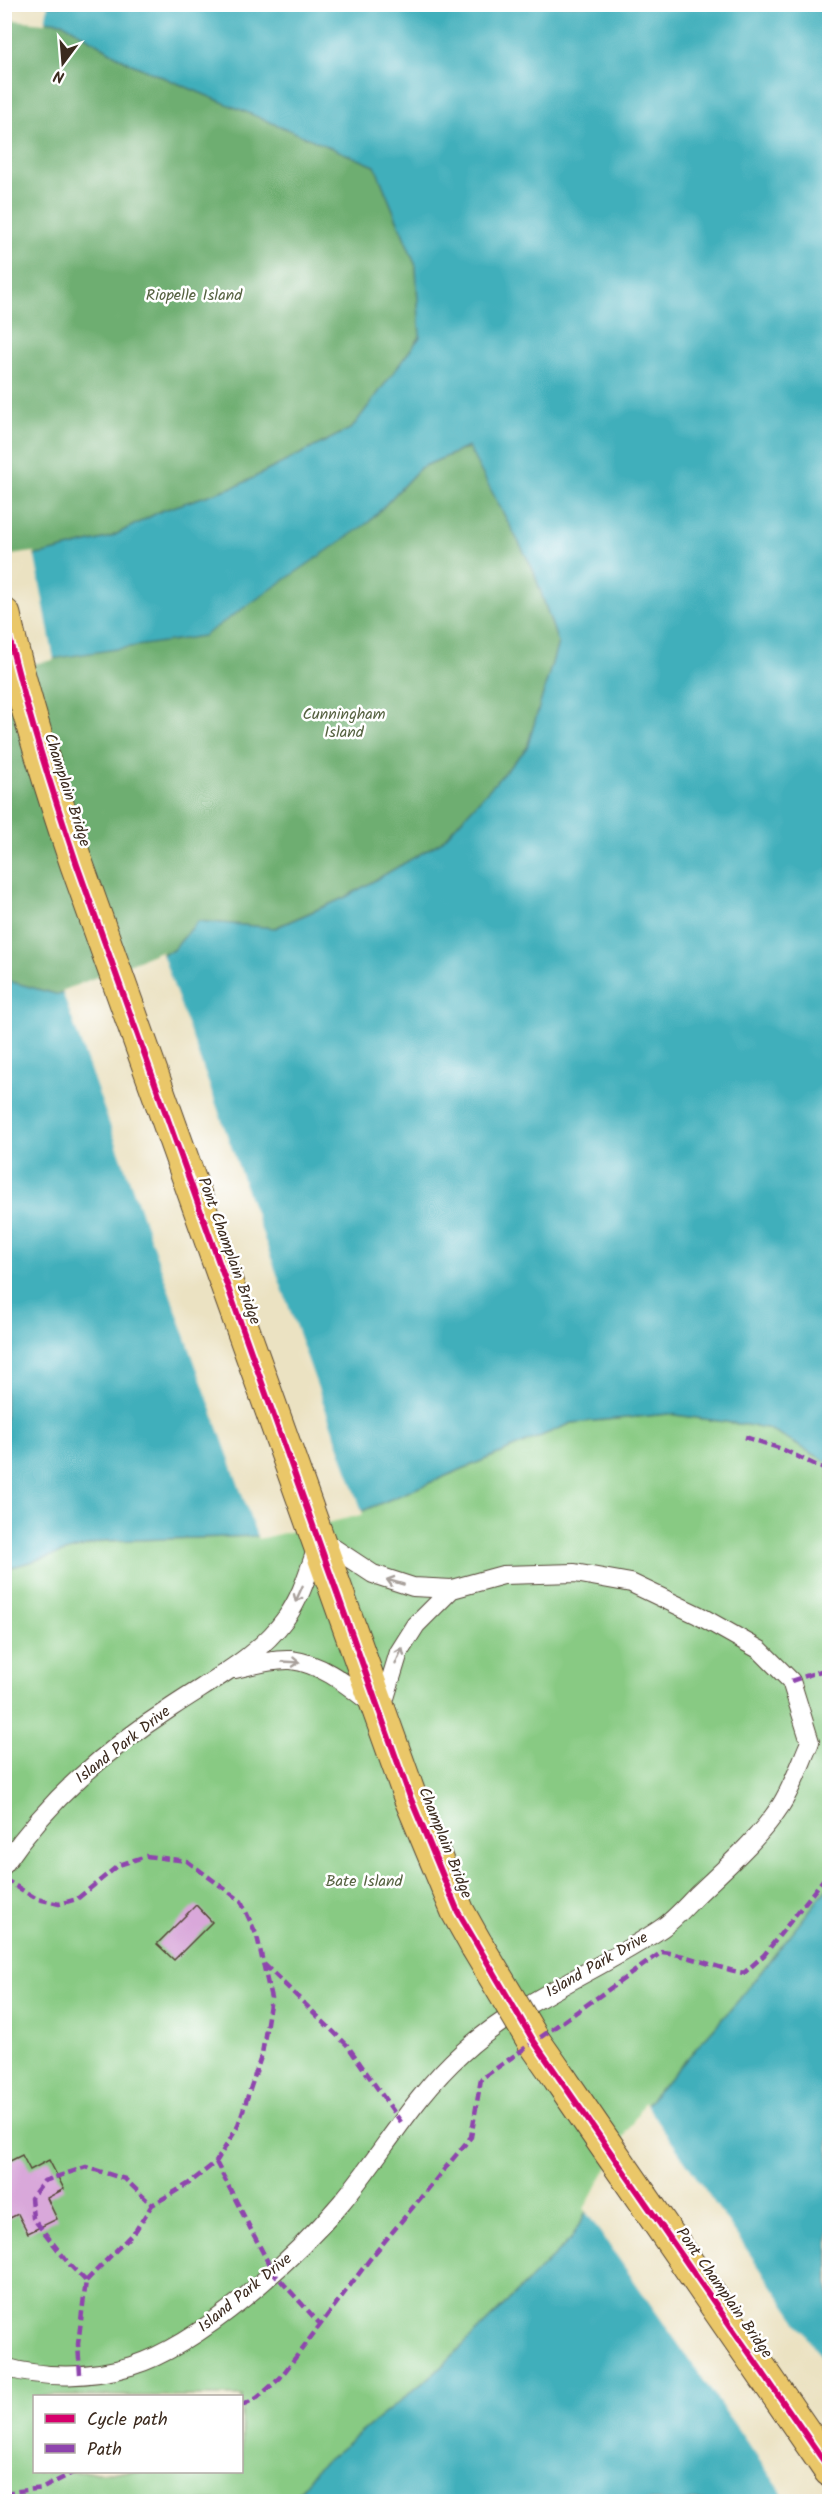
<svg xmlns="http://www.w3.org/2000/svg" width="834" height="2506" viewBox="0 0 834 2506" font-family="Kalam,sans-serif">
	<style>
		.green { fill: #88ca83; stroke: #627a50; stroke-width: 1.5; fill-rule: evenodd }
		.forest { fill: #6eae71; stroke: #546c48; stroke-width: 1.5 }
		.water { fill: #40afbb; stroke: #3e6c6c; stroke-width: 1.5 }
		.pier { fill: #ebe2c2 }
		.building { fill: #d9a8da }
		.lines { fill: none; stroke-linecap: round; stroke-linejoin: round }
		.service-casing { stroke: #554637; stroke-width: 20 }
		.primary-casing { stroke: #554637; stroke-width: 35 }
		.service { stroke: #fff; stroke-width: 18 }
		.primary { stroke: #eac769; stroke-width: 33 }
		.primary-bridge-casing { stroke: #554637; stroke-width: 35; stroke-linecap: butt }
		.primary-bridge { stroke: #eac769; stroke-width: 33 }
		.quiet { stroke: #8e44ad; stroke-width: 4.5; stroke-dasharray: 9 4.5; stroke-linecap: butt }
		.cycleway-casing { stroke: #fff; stroke-width: 10 }
		.cycleway { stroke: #d6006c; stroke-width: 6 }
		.oneway { stroke: #a79f9a }
		.labels { text-anchor: middle; dominant-baseline: central; stroke-width: 5; stroke-linejoin: round; paint-order: stroke }
		.park-label { font-size: 16px; fill: #566241; stroke: #fff }
		.street-label { font-size: 16px; fill: #3b2a1e; stroke: #fff }
	</style>
	<rect width="100%" height="100%" fill="#fff"/>
	<filter id="ink" filterUnits="userSpaceOnUse"><feTurbulence type="fractalNoise" baseFrequency=".0167" numOctaves="2"/><feDisplacementMap in="SourceGraphic" scale="12" xChannelSelector="R" yChannelSelector="G"/><feConvolveMatrix kernelMatrix="1 2 1 2 8 2 1 2 1" color-interpolation-filters="sRGB"/></filter>
	<filter id="wash" filterUnits="userSpaceOnUse"><feTurbulence type="fractalNoise" baseFrequency=".008" numOctaves="4" result="noise"/><feDisplacementMap in="SourceGraphic" scale="24" xChannelSelector="R" yChannelSelector="G"/><feGaussianBlur stdDeviation="1.35" result="paint"/><feColorMatrix in="noise" values="0 0 0 0 0 0 0 0 0 0 0 0 0 0 0 0 0 1.4 0 .05"/><feComposite in="paint" operator="in"/></filter>
	<g filter="url(#wash)">
		<rect width="100%" height="100%" fill="#ebe2c2"/>
		<path class="green" d="M669 1414 767 1428 829 1463V1886L738 2001 646 2105 571 2239 436 2372 316 2469 292 2501 5 2502V1569L104 1541 256 1536 360 1512 572 1423ZM34 2396H242V2472H34Z"/>
		<path class="forest" d="M4 16 62 22 129 63 375 166 416 266 420 337 352 428 239 485 161 511 111 537 43 554 5 559Z
			M469 447 533 569 558 643 527 748 441 842 346 897 274 928 198 921 173 950 59 995 5 980V666L64 655 369 522 420 468Z"/>
		<path class="water" d="M5 5H829V1463L767 1428 669 1414 572 1423 360 1512 256 1536 104 1541 5 1569V980L59 995 173 950 198 921 275 928 346 897 441 842 527 748 558 643 533 569 468 447 420 468 369 522 203 636 5 666V559L43 554 111 537 161 511 239 485 352 428 420 337 416 266 375 166 129 63 62 22 5 16Z
			M829 1886V2501L292 2502 316 2469 436 2372 571 2239 646 2105 738 2001Z"/>
		<path class="pier" d="M5 4 48 5 45 23 4 19Z
			M34 552 54 660 4 669V556Z
			M161 951 363 1514 361 1515 258 1539 62 991Z
			M644 2102 829 2368V2501H788L584 2209Z"/>
		<g id="blocks">
			<path class="building" d="M196 1905 212 1922 174 1960 157 1944Z
				M22 2155 30 2170 49 2160 64 2189 47 2198 57 2219 28 2233 18 2214 4 2221V2164Z"/>
		</g>
	</g>
	<g filter="url(#ink)">
		<use href="#blocks" fill-opacity="0" stroke="#554637" stroke-width="1.5"/>
		<g class="lines">
			<g class="service-casing">
				<path id="service" d="M235 1669C252 1665 273 1659 291 1660 326 1664 354 1691 381 1711L399 1652 416 1625 452 1589
					M4 1865C49 1799 106 1750 172 1707 212 1680 257 1658 286 1618 303 1595 310 1565 320 1539L373 1574 413 1587 452 1589 503 1575 575 1573 631 1583 698 1615 760 1650 791 1681 810 1742C801 1762 793 1786 781 1805 759 1839 726 1867 697 1895 686 1906 675 1919 662 1928 597 1972 520 2000 462 2053 414 2096 382 2154 341 2203 295 2258 200 2345 131 2366 91 2378 45 2379 4 2367"/>
			</g>
			<g class="primary-casing">
				<path id="primary" d="M4 615C23 700 49 782 77 865L410 1797 458 1912 477 1946
					M561 2080 830 2470"/>
			</g>
			<use href="#service" class="service"/>
			<use href="#primary" class="primary"/>
			<g class="primary-bridge-casing">
				<path id="primary-bridge" d="M477 1946 533 2040 561 2080"/>
			</g>
			<use href="#primary-bridge" class="primary-bridge"/>
			<path class="quiet" d="M745 1437 782 1449 830 1472
				M791 1681 830 1668
				M4 1879 37 1899 59 1904 77 1899 119 1865 146 1856 187 1861 241 1901 257 1936 271 1998 262 2054 237 2128 216 2162 188 2184 152 2205
				M264 1964 347 2045 401 2122
				M216 2162 273 2272 320 2324
				M80 2374 78 2344 86 2281 70 2265 33 2218 31 2198 44 2181 86 2167 125 2179 152 2205 136 2230 86 2281
				M242 2405 257 2398 280 2378 370 2259 471 2137 481 2079 662 1952C690 1955 715 1968 744 1973L764 1955 830 1871
				M4 2493 43 2488 74 2472"/>
			<g class="cycleway-casing">
				<path id="cycleway" d="M4 615C23 700 49 782 77 865L410 1797 458 1912 533 2040 830 2470"/>
			</g>
			<use href="#cycleway" class="cycleway"/>
		</g>
		<defs><path id="oneway-shaft" d="M-6 0H5M1.5-3L5.5 0L1.5 3" fill="none" stroke-width="1.6" stroke-linecap="round" stroke-linejoin="round" transform="scale(1.5)"/></defs>
		<g class="oneway">
			<use href="#oneway-shaft" transform="translate(395 1582) rotate(-164)"/>
			<use href="#oneway-shaft" transform="translate(299 1594) rotate(114)"/>
			<use href="#oneway-shaft" transform="translate(399 1656) rotate(-67)"/>
			<use href="#oneway-shaft" transform="translate(291 1662) rotate(3)"/>
		</g>
	</g>
	<g class="labels">
		<g class="park-label">
			<text x="194" y="295">Riopelle Island</text>
			<text x="344" y="714">Cunningham<tspan x="344" dy="18">Island</tspan></text>
			<text x="364" y="1881">Bate Island</text>
		</g>
		<g class="street-label">
			<text transform="translate(67 790) rotate(72)">Champlain Bridge</text>
			<text transform="translate(229 1251) rotate(70)">Pont Champlain Bridge</text>
			<text transform="translate(123 1745) rotate(-38)">Island Park Drive</text>
			<text transform="translate(445 1843) rotate(68)">Champlain Bridge</text>
			<text transform="translate(597 1965) rotate(-30)">Island Park Drive</text>
			<text transform="translate(245 2293) rotate(-39)">Island Park Drive</text>
			<text transform="translate(724 2293) rotate(55)">Pont Champlain Bridge</text>
		</g>
	</g>
	<rect width="834" height="2506" fill="none" stroke="#fff" stroke-width="24"/>
	<rect x="33" y="2395" width="210" height="78" fill="#ffffff" stroke="#b1aaa5" stroke-width="1.5"/>
	<rect x="45" y="2414" width="30" height="9" fill="#d6006c" stroke="#b1aaa5" stroke-width="1.5"/>
	<text x="87" y="2425" font-size="18" fill="#3b2a1e">Cycle path</text>
	<rect x="45" y="2444" width="30" height="9" fill="#8e44ad" stroke="#b1aaa5" stroke-width="1.5"/>
	<text x="87" y="2455" font-size="18" fill="#3b2a1e">Path</text>
	<g transform="translate(63 63) rotate(196)" stroke="#ffffff" stroke-width="4.5" paint-order="stroke">
	<path d="M0-4.5L10 22L0 15L-10 22Z" fill="#3b2a1e"/>
	<text y="-9" font-size="16" font-weight="bold" text-anchor="middle" fill="#3b2a1e">N</text>
	</g>
</svg>
